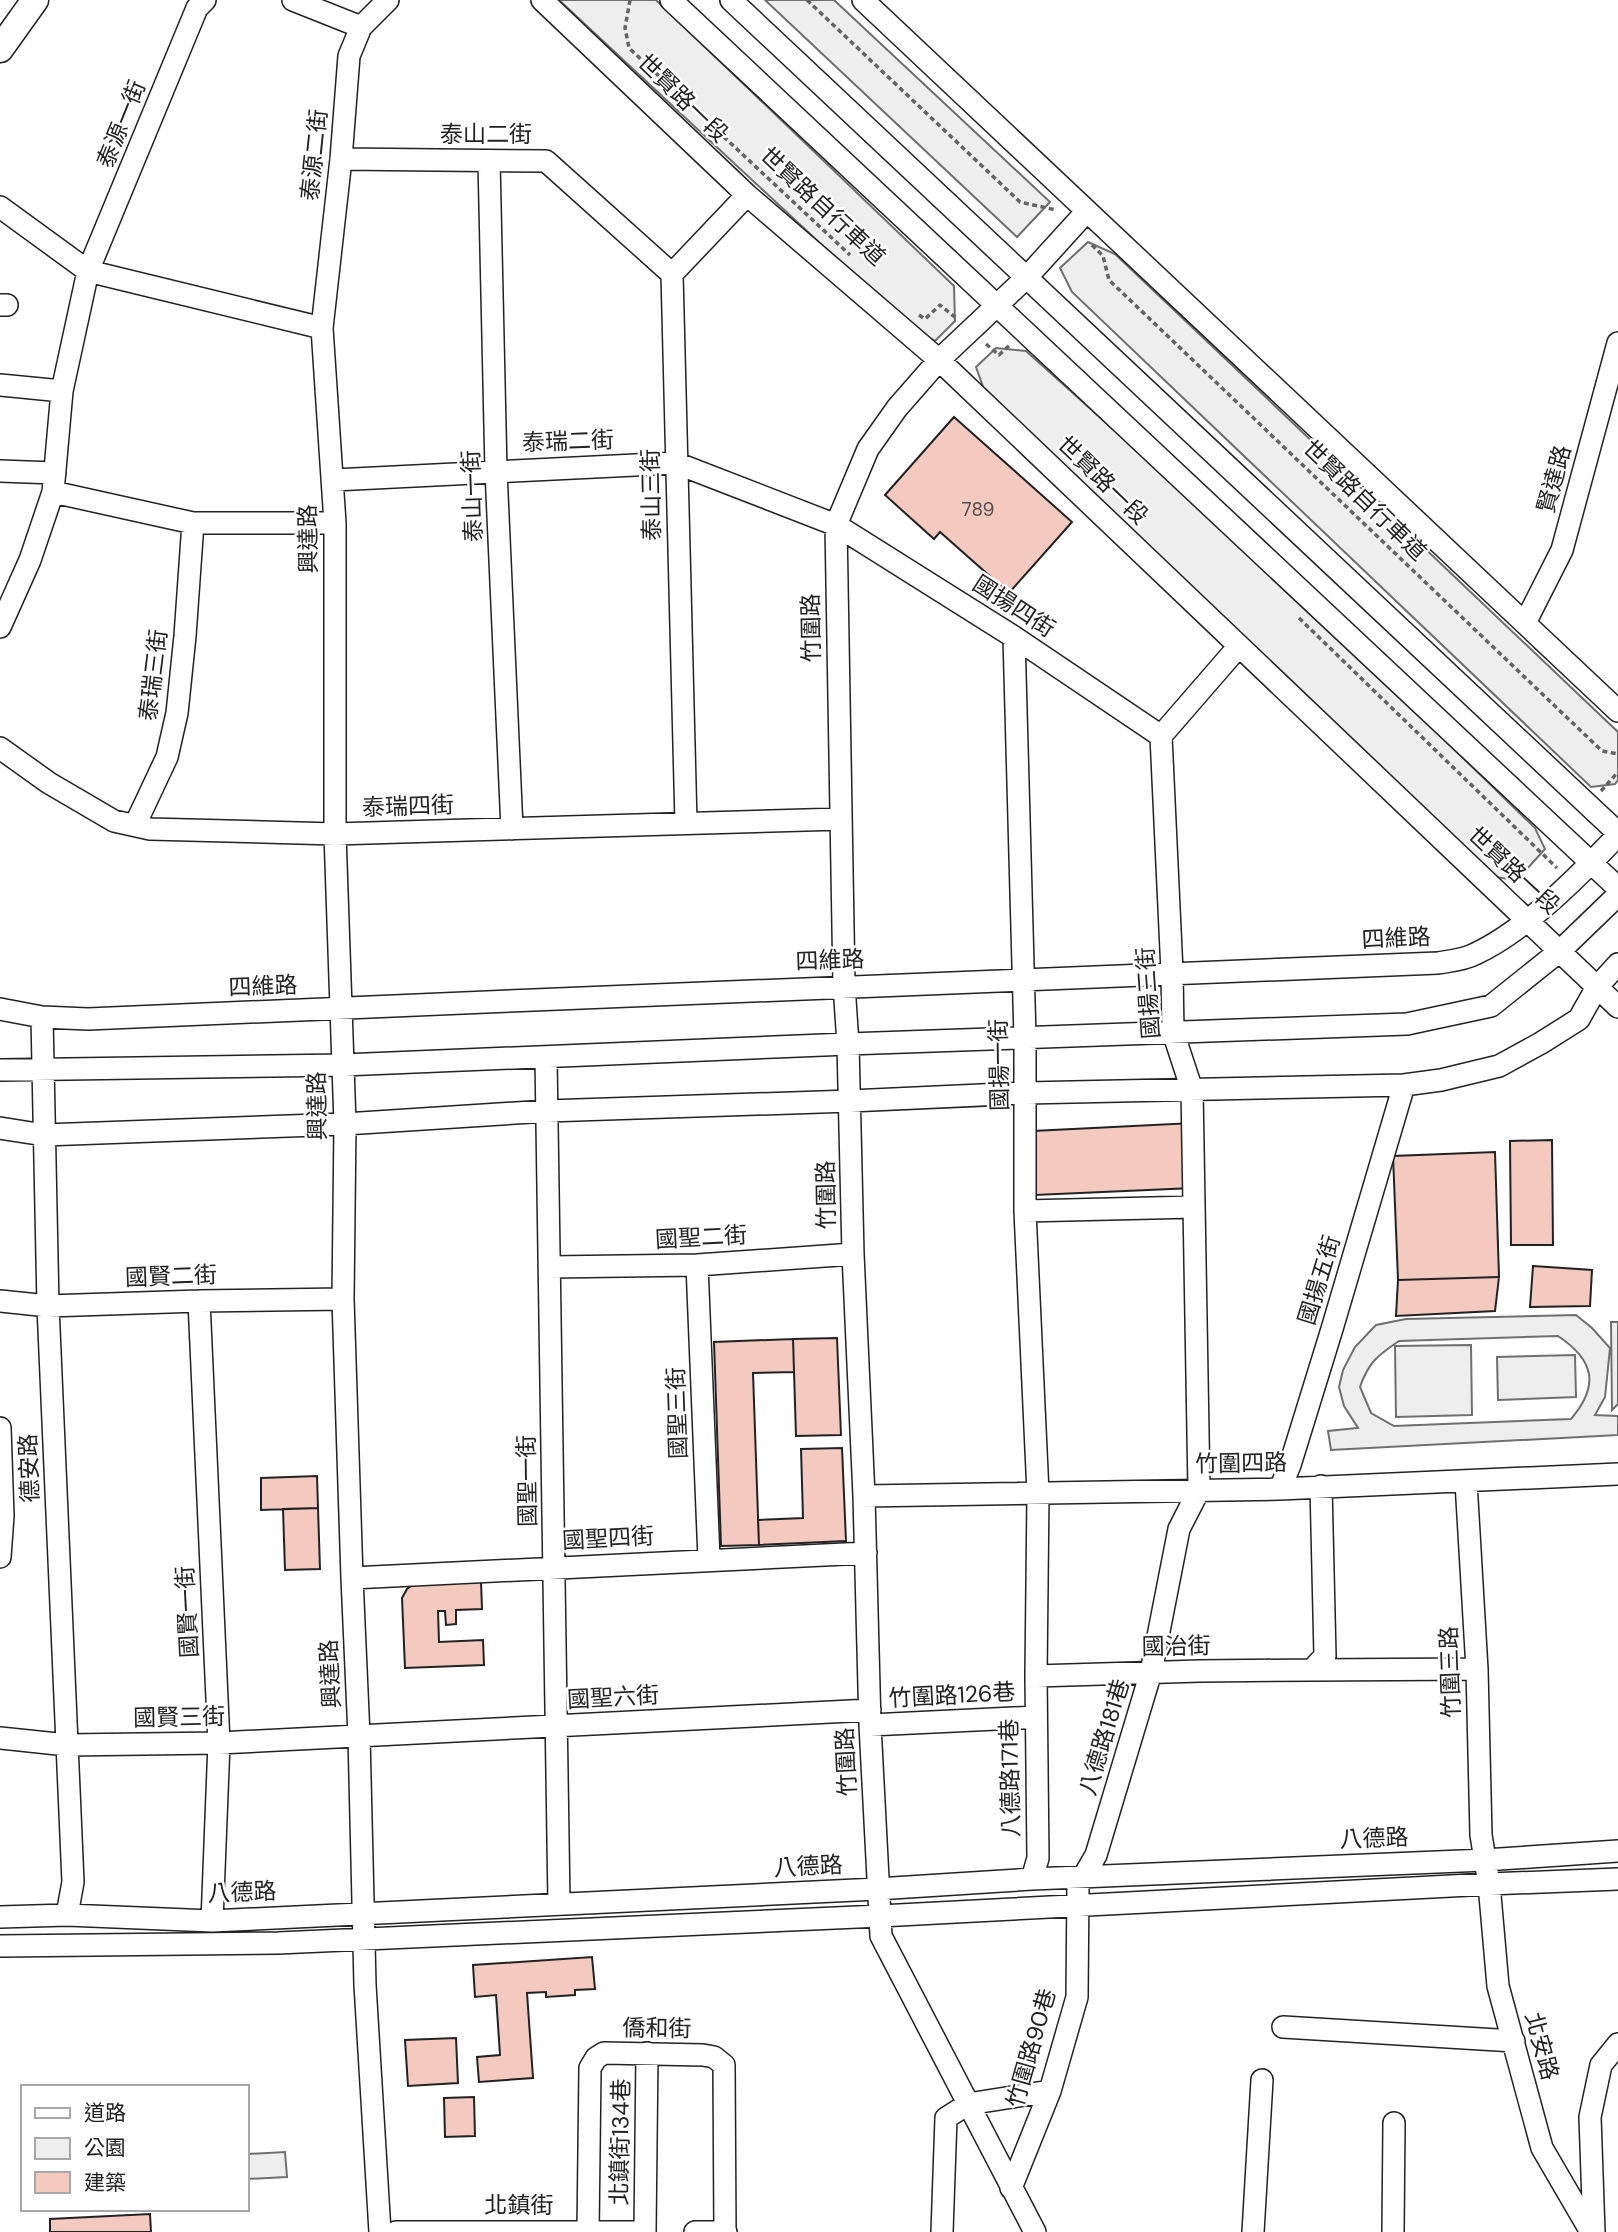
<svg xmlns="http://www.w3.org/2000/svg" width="1618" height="2232" viewBox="0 0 1618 2232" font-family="'DM Sans','Noto Sans TC',sans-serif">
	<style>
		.green { fill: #eee; stroke: #6f6f6f; stroke-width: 2; fill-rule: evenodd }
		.building { fill: #f3c9c0; stroke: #222; stroke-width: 2 }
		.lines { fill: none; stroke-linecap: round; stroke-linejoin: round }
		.minor-casing { stroke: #222; stroke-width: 24 }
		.major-casing { stroke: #222; stroke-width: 29 }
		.path { stroke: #646464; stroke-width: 3.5; stroke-dasharray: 5 3.5; stroke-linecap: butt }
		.minor { stroke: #fff; stroke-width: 21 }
		.major { stroke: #fff; stroke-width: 26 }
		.labels { text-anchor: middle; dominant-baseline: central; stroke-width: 5; stroke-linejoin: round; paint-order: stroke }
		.number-label { font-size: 19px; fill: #564c4a }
		.street-label { font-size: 23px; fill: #222; stroke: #fff }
	</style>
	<rect width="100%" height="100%" fill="#fff"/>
	<path class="green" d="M559 0H656L954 286 955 321 935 341 911 328Z
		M765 0H834L1050 202 1017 237Z
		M1088 242 1115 254 1618 732V780L1615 784 1591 787 1072 292 1060 268Z
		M996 348 1026 351 1268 568 1535 828 1545 849 1517 880 1494 877 986 395 976 367Z
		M1576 1315 1592 1328 1610 1348 1605 1397 1595 1415 1618 1416V1435L1331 1450 1328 1431 1358 1428 1344 1406 1339 1387 1343 1370 1355 1347 1376 1325 1406 1319ZM1558 1336C1594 1360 1600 1385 1571 1419L1394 1426 1371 1413 1360 1387C1368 1363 1378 1355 1399 1341Z
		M1611 1322H1618V1404L1612 1410Z
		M1471 1345 1472 1415 1396 1417 1395 1346Z
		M1575 1355 1576 1397 1498 1400 1497 1357Z
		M285 2152 287 2177 247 2179V2154Z"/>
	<path class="building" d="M954 417 1072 522 1009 593 940 532 934 539 885 495Z
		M1193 1123V1188L1035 1195 1033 1131Z
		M1552 1140 1553 1245H1511L1510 1141Z
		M1495 1152 1499 1277 1398 1280 1393 1156Z
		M1533 1266 1592 1270 1590 1306 1530 1307Z
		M1499 1277 1495 1311 1396 1316 1398 1280Z
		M837 1338 841 1435 796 1436 793 1339Z
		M793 1339 794 1372 753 1373 759 1545 721 1546 714 1342Z
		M842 1448 846 1541 759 1545 758 1520 803 1518 801 1449Z
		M317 1476 318 1508 261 1510V1478Z
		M318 1508 320 1569 285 1570 283 1509Z
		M481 1581 482 1609 456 1610V1624L446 1625 445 1611H438L439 1642 483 1640 484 1665 405 1668 402 1598 407 1589 412 1585Z
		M592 1957 595 1989 575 1990V1995L546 1997V1992L527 1993 533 2078 479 2082 477 2057 500 2055 496 1995 475 1997 473 1965Z
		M456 2038 458 2083 408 2086 405 2040Z
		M474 2097 475 2136 445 2137 444 2098Z
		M150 2214 151 2232H50V2219Z"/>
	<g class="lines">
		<g class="minor-casing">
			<path id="minor" d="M293 0 361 27
				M542 0 747 195 939 360 1618 1007
				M671 0 1618 888
				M731 0 1618 833
				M863 0 1618 711
				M341 159 546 161 672 274
				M489 161 496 471 512 829
				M0 207 88 271 322 328 335 523V834L345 1124 343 1299 352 1578 359 1736 365 1985 380 2232
				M0 305H7
				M322 328 341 159 349 56 361 27 388 0
				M0 385 62 391
				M0 471 55 473
				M334 480 676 463 836 525 1014 637 1161 736
				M53 492 193 523H335
				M1525 623 1562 550 1618 343
				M0 627 30 560 53 492 62 391 88 271 197 8 205 0
				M1014 637 1025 1038V1211L1038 1493 1036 1676 1200 1671 1312 1670 1325 1656 1321 1486
				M0 748 49 783 114 821 150 829 335 834 840 819
				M686 823 672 274 747 195
				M135 825 167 757 177 713 185 636 193 523
				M0 1009 42 1017 88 1019C538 1001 987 978 1438 963 1449 961 1464 960 1475 954 1525 931 1580 875 1618 835
				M42 1017 48 1306 73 1882 67 1915
				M546 1058 559 1904
				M0 1070 343 1065 848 1044 1407 1024 1491 1006 1561 950 1618 895
				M0 1128 44 1135 345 1124 547 1111 850 1101 1026 1093 1404 1085 1441 1080 1499 1066 1541 1043 1579 1019 1597 987 1618 964
				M1025 1211 1194 1207
				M697 1265 709 1559
				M551 1267 697 1265 853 1254
				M0 1301 48 1306 199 1301 343 1299
				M199 1301 219 1743 212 1921
				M0 1428 3 1516 0 1557
				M1466 1482 1477 1669 1481 1835 1489 1884 1498 1986 1542 2148 1591 2232
				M1280 1489 1290 1465 1332 1329 1404 1085
				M864 1496 1280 1489 1618 1474
				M352 1578 866 1553
				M1312 1670 1477 1669
				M870 1725 1036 1717
				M0 1738 67 1745 219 1743 870 1710
				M1032 1879 1038 1858 1036 1676
				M0 1917 67 1915 212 1921 877 1889 1032 1879 1485 1860 1618 1851
				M0 1946 278 1943 880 1916 1489 1884 1618 1879
				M1283 2027 1514 2041
				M1011 2188 1050 2091 1077 1997 1078 1886 1096 1855 1151 1672 1179 1529 1199 1490 1192 1090 1173 1032 1172 972 1161 736 1239 646
				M396 2232H643
				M588 2232 590 2068 596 2058 604 2053 703 2055 714 2057 724 2065 725 2232
				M645 2232 647 2053
				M695 2232H726
				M942 2232 946 2118 968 2104 1050 2091
				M1035 2232 881 1936 870 1725 864 1496 853 1254 848 1044 844 985 836 525 868 449 897 408 939 360 1027 277 1087 211
				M1253 2232 1262 2080
				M1393 2232 1394 2123
				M1594 2232 1590 2117 1601 2065 1618 2044"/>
		</g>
		<g class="major-casing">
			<path id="major" d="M0 49 35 0"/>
		</g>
		<path class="path" d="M630 0 625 28 629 48 850 255
			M807 0 1020 202 1056 210
			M1092 245 1103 256 1109 280 1602 751 1618 754
			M919 315 925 319 940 305 956 318
			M986 344 999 355 1011 344
			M1299 618 1557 868
			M1601 791 1618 772"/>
		<use href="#minor" class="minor"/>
		<use href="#major" class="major"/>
	</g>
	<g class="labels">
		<g class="number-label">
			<text x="978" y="509">789</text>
		</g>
		<g class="street-label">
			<text transform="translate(683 98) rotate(44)">世賢路一段</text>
			<text transform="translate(121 124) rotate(-68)">泰源一街</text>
			<text x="486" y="134">泰山二街</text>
			<text transform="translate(314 155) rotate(-84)">泰源二街</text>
			<text transform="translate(823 206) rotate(43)">世賢路自行車道</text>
			<text transform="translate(568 441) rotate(-2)">泰瑞二街</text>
			<text transform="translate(1554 479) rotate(-75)">賢達路</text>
			<text transform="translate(1103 480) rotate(44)">世賢路一段</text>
			<text transform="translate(651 495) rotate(-91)">泰山三街</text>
			<text transform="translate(472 496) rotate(-92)">泰山一街</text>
			<text transform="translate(1365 500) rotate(44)">世賢路自行車道</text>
			<text transform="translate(308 539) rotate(-91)">興達路</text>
			<text transform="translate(1014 606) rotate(33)">國揚四街</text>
			<text transform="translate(811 628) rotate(-91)">竹圍路</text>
			<text transform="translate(153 675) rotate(-83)">泰瑞三街</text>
			<text transform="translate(408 806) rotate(-2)">泰瑞四街</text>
			<text transform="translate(1514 870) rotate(43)">世賢路一段</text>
			<text transform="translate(1396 938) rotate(-3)">四維路</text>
			<text transform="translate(830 960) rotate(-2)">四維路</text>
			<text transform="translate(263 986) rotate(-2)">四維路</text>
			<text transform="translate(1148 993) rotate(-94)">國揚三街</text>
			<text transform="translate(999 1065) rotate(-91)">國揚一街</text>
			<text transform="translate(317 1106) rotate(-91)">興達路</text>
			<text transform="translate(826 1195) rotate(-91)">竹圍路</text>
			<text transform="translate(701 1237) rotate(-3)">國聖二街</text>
			<text transform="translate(171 1276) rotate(-2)">國賢二街</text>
			<text transform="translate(1319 1280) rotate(-73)">國揚五街</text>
			<text transform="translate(677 1413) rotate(-92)">國聖三街</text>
			<text transform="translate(1241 1463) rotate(-1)">竹圍四路</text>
			<text transform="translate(29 1468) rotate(-92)">德安路</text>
			<text transform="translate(527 1481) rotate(-91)">國聖一街</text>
			<text transform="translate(608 1538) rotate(-3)">國聖四街</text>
			<text transform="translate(187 1612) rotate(-93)">國賢一街</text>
			<text transform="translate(1176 1646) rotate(-1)">國治街</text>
			<text transform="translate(1450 1672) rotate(-92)">竹圍三路</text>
			<text transform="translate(330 1674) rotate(-93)">興達路</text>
			<text transform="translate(952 1695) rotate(-3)">竹圍路126巷</text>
			<text transform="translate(613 1697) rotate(-3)">國聖六街</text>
			<text transform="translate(179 1717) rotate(-1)">國賢三街</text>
			<text transform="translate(1104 1737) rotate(-73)">八德路181巷</text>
			<text transform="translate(846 1762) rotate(-93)">竹圍路</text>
			<text transform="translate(1010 1778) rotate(-91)">八德路171巷</text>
			<text transform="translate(1374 1838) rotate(-2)">八德路</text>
			<text transform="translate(808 1866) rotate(-3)">八德路</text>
			<text transform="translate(242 1892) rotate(-2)">八德路</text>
			<text transform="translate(657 2028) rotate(1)">僑和街</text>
			<text transform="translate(1542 2046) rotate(75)">北安路</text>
			<text transform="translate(1031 2048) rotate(-74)">竹圍路90巷</text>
			<text transform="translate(620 2142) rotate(-89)">北鎮街134巷</text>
			<text x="519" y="2205">北鎮街</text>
		</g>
	</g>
	<rect x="21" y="2085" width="228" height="126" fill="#ffffff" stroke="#a7a7a7" stroke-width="2"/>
	<rect x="35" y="2108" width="35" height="10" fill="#ffffff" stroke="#a7a7a7" stroke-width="2"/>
	<text x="84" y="2120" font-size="21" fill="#222222">道路</text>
	<rect x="35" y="2138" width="35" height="21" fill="#eeeeee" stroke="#a7a7a7" stroke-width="2"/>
	<text x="84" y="2155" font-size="21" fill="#222222">公園</text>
	<rect x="35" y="2172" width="35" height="21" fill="#f3c9c0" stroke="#a7a7a7" stroke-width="2"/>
	<text x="84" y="2190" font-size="21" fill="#222222">建築</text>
</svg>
